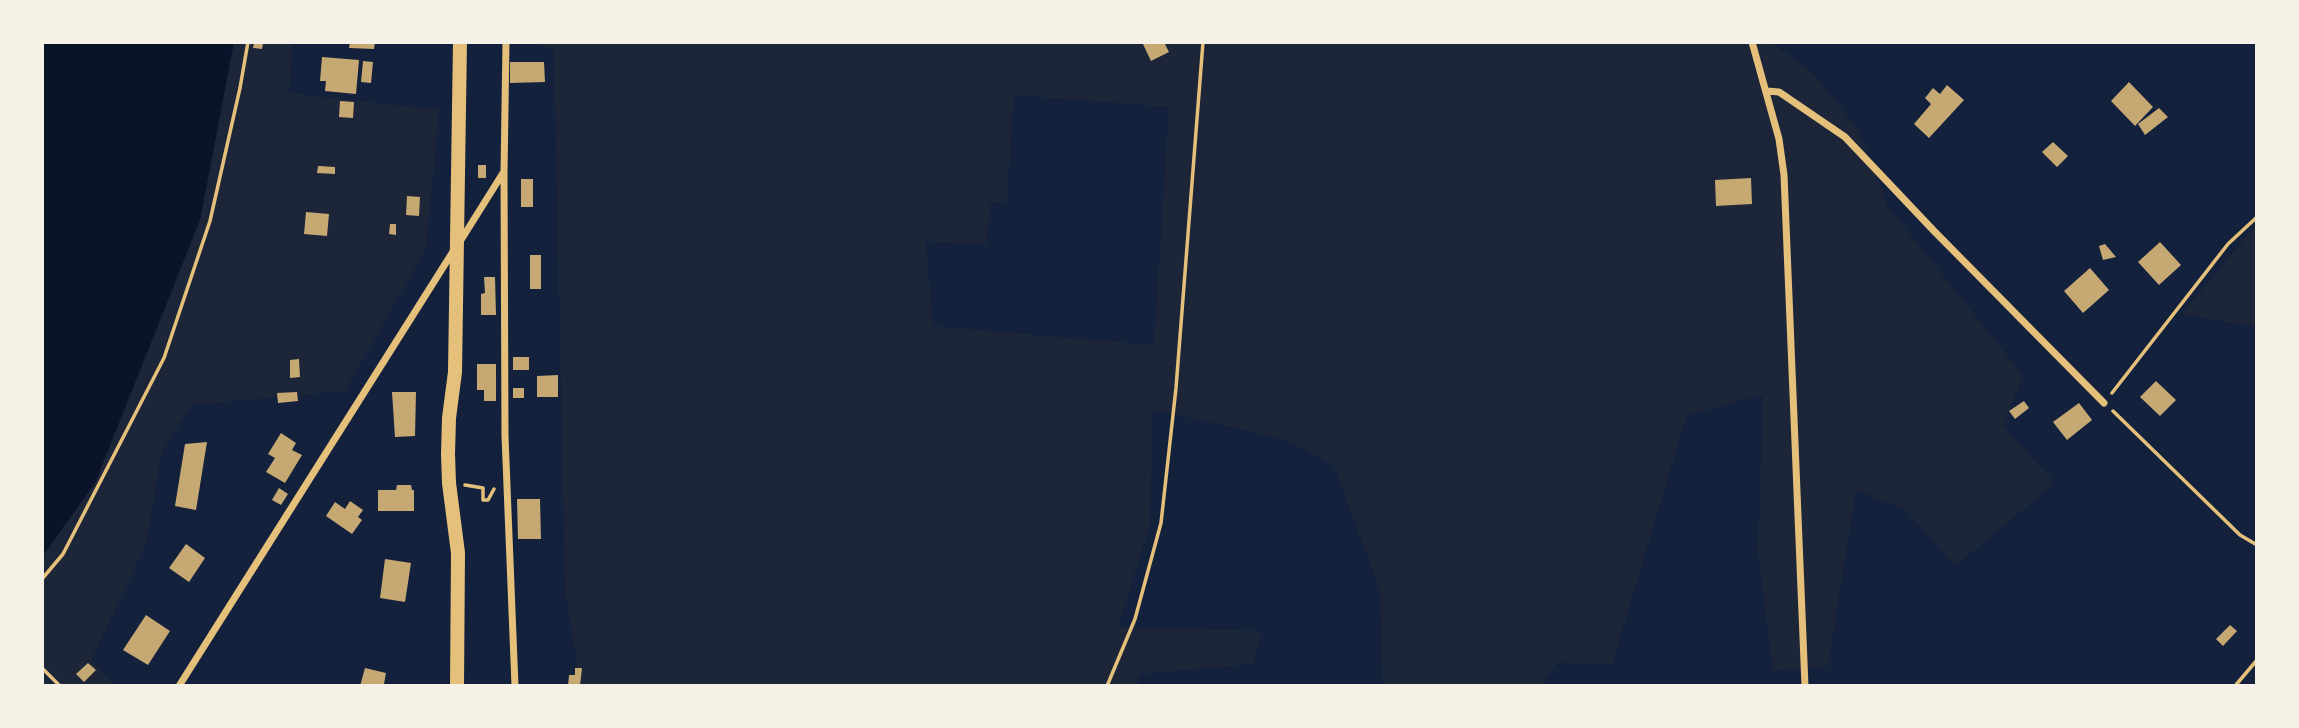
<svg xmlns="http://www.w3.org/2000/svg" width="2299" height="728" viewBox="0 0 2299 728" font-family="'Source Sans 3',sans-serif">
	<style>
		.green { fill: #1d2539; fill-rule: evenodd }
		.water { fill: #0b132b }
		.building { fill: #c6a872 }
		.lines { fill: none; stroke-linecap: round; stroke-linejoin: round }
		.path { stroke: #e5c07b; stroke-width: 3.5 }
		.minor { stroke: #e5c07b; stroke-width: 7 }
		.secondary { stroke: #e5c07b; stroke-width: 14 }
	</style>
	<rect width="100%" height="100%" fill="#14213d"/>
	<path class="green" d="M234 42H293L289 93 439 110 426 248 345 391 191 405 162 452 146 545 91 660 114 686H42V557L95 483 200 220Z
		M529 42H1770L1812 72 1858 129 1888 207 2023 375 2003 426 2055 483 1955 566 1906 510 1856 490 1828 666 1773 671 1758 553 1763 395 1687 415 1612 664 1557 663 1541 686H1383L1380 591 1334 466 1283 439 1153 409 1150 525 1118 627 1262 631 1254 664 1140 674 1137 686H581L565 590 554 51ZM1014 95 1169 107 1154 345 933 326 926 241 986 245 991 203 1007 201Z
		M2257 224V327L2182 314Z"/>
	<path class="water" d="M42 42H234L200 220 95 483 42 557Z"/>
	<path class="building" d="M350 42H375L374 49 349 48Z
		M1142 42H1164L1169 52 1151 61Z
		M254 43 263 44 262 49 253 48Z
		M322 57 359 60 356 94 325 91 326 81H320Z
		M363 61 373 62 371 83 361 82Z
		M510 62H544L545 82 510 83Z
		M2129 82 2153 107 2135 126 2111 101Z
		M1947 85 1964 100 1929 138 1914 124 1931 104 1925 98 1933 88 1940 94Z
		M340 101 354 102 353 118 339 117Z
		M2159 108 2168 117 2145 135 2138 124Z
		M2053 142 2068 156 2057 167 2042 152Z
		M478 165H486V178H478Z
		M318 166 335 167V174L317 173Z
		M1751 178 1752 204 1716 206 1715 180Z
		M521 179H533V207H521Z
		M407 196 420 197 419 216 406 215Z
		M306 212 329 214 327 236 304 234Z
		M390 224H396V235L389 234Z
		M2160 242 2181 265 2159 285 2138 262Z
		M2105 244 2116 257 2103 260 2099 246Z
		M530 255H541V289H530Z
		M2090 268 2109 290 2083 313 2064 291Z
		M484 277H495L496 315H481V294L485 293Z
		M513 357H529V370H513Z
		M299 359 300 377 290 378V360Z
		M477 364H496V401H484V390H477Z
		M558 375V397H537V376Z
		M2156 381 2176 400 2160 416 2140 397Z
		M513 388H524V398H513Z
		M297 392 298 401 278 403 277 393Z
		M392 392H416L415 436 395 437Z
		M2024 401 2029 408 2015 419 2009 411Z
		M2079 403 2092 420 2067 440 2053 422Z
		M281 433 296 443 292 450 302 455 285 483 266 472 275 458 268 454Z
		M207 442 196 510 175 506 185 444Z
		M397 485H411L412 490H414V511H378V490H396Z
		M279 488 288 494 281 505 272 500Z
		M517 499H540L541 539H518Z
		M350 501 363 510 358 517 362 520 352 534 326 516 335 502 345 509Z
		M186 544 205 558 189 582 169 568Z
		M385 559 411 563 405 602 380 598Z
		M146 615 170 631 148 665 123 650Z
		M2230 625 2237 631 2223 646 2216 639Z
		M88 663 96 670 84 682 76 674Z
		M365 668 386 673 384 684 389 686H360Z
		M575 668H582L580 686H568L569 675H575Z"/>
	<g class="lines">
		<path class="path" d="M2112 393 2228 244 2257 217
			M2113 411 2240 535 2257 545
			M465 485 483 488V500H488L494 489
			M42 579 63 554 164 358 210 221 240 88 248 42
			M42 668 60 686
			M1107 686 1135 619 1161 523 1176 388 1203 42
			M2235 686 2257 660"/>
		<path class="minor" d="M506 42 504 173 505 436 515 686
			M1752 42 1779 139 1784 175 1805 686
			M1767 91 1779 92 1845 137 1934 231 2104 403
			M461 240 503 173
			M179 686 454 250"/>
		<path class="secondary" d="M457 686 458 553 449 483 448 454 449 418 455 372 460 42"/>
	</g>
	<rect width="2299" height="728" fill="none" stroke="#f6f1e7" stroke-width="88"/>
</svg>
